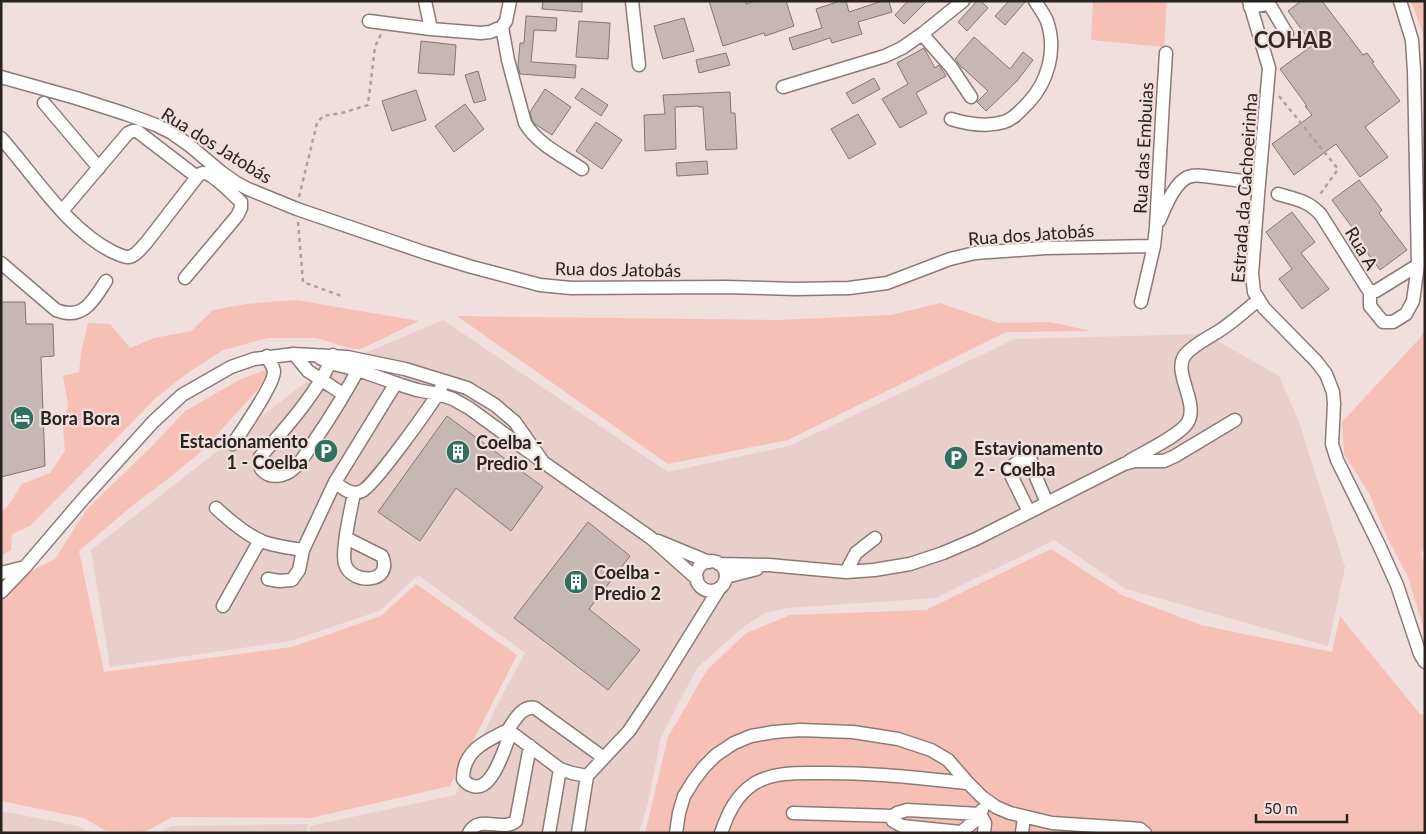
<svg xmlns="http://www.w3.org/2000/svg" width="1426" height="834" viewBox="0 0 1426 834" font-family="Lato,sans-serif">
	<style>
		.built { fill: #e8cfcb }
		.green { fill: #f7c0b6 }
		.building { fill: #c7b7b4; stroke: #837572 }
		.lines { fill: none; stroke-linecap: round; stroke-linejoin: round }
		.minor-casing { stroke: #8a7b78; stroke-width: 15 }
		.path { stroke: #ac9f9c; stroke-width: 2.5; stroke-dasharray: 4 4; stroke-linecap: butt }
		.minor { stroke: #fff; stroke-width: 12 }
		.labels { text-anchor: middle; dominant-baseline: central; stroke-width: 4.5; stroke-linejoin: round; paint-order: stroke }
		.street-label { font-size: 18px; fill: #282221; stroke: #f0dfdc }
		.poi-label { font-size: 18px; font-weight: bold; fill: #282221; stroke: #f0dfdc; text-anchor: start }
		.district-label { font-size: 22px; font-weight: bold; fill: #352927; stroke: #f0dfdc }
	</style>
	<rect width="100%" height="100%" fill="#f0dfdc"/>
	<path class="built" d="M443 320 668 472 789 446 1015 339 1205 334 1279 376 1299 422 1345 567 1328 646 1126 589 1054 540 936 598 787 608 765 613 742 628 697 668 661 737 648 803 639 833H309L310 826 455 795 498 703 525 653 418 575 379 611 290 641 110 667 91 550 316 374Z
		M1 811 78 826 92 833H1Z
		M308 824 307 833H161L171 826Z"/>
	<path class="green" d="M1093 1H1167L1164 47 1091 40Z
		M1411 1H1425V88L1423 33Z
		M296 300 419 321 361 349H353L316 338H268L223 350 189 372 157 397 30 526 12 534 11 550 1 556V513L8 506 22 484 50 473 65 451 63 428 68 404 63 376 79 372 81 352 88 323 110 324 130 348 154 338 191 331 213 310 246 304Z
		M940 303 998 323 1050 322 1091 331 1006 332 788 440 668 464 457 316 776 320 891 315Z
		M1425 329V547L1421 554 1425 567V634L1408 577 1386 535 1369 493 1344 454 1342 422 1420 338Z
		M280 365 205 448 173 475 133 505 79 551 104 672 292 647 381 616 416 584 517 655 450 786 311 818 172 817 145 832 106 831 84 818 1 801V598L11 581 55 559 87 509 152 446 185 411 241 379Z
		M1051 549 1122 595 1201 625 1332 652 1340 616 1420 714H1425V833H645L668 737 707 670 746 633 790 615 926 610Z"/>
	<path class="building" d="M543 1H582V12L542 9Z
		M709 1H746V4L756 1H786L794 26 765 36 764 33 723 46Z
		M840 1H846L849 12 882 1H889L892 12 858 22 862 34 832 43 830 38 793 50 789 38 822 28 816 9Z
		M908 1H927L904 24 895 15Z
		M977 1H981L988 8 967 31 958 22Z
		M1009 1H1026L1005 25 995 16Z
		M1301 1H1322L1363 55 1367 53 1374 62 1372 63 1400 101 1365 127 1388 157 1360 177 1336 144 1294 175 1272 144 1312 115 1305 106H1307L1280 69 1313 45 1288 11Z
		M526 16 557 18 556 31 534 30 531 62 576 65 575 78 520 74 518 66 520 43H524Z
		M684 18 694 51 663 59 654 26Z
		M579 21 610 23 608 59 576 57Z
		M974 37 1010 69 1023 52 1033 60 1017 81 986 111 977 102 988 91 963 68H962L955 59Z
		M421 41 456 45 454 75 418 73Z
		M924 48 935 68 939 65 946 76 916 93 927 113 900 128 882 99 908 84 897 63Z
		M726 53 730 65 699 73 696 60Z
		M478 71 486 100 474 103 465 75Z
		M874 78 880 89 853 104 846 93Z
		M582 88 608 105 601 116 575 98Z
		M545 89 571 107 552 135 535 124 532 120 530 112Z
		M416 90 426 120 392 131 382 101Z
		M730 92 731 113H735L737 149 706 150 703 107H699V106L675 107 676 149 645 151 644 115 665 114 663 95Z
		M465 104 484 129 454 152 435 126Z
		M858 114 876 144 849 159 831 129Z
		M596 122 622 140 602 169 576 151Z
		M707 161 708 174 677 176 676 163Z
		M1359 180 1382 210 1379 213 1407 250 1380 270 1357 239 1360 238 1332 200Z
		M1292 212 1315 242 1301 253 1329 289 1302 309 1279 279 1292 269 1266 232Z
		M1 302H25L26 324H53L54 356 41 357 45 466 1 477Z
		M447 416 543 487 511 531 456 488 420 541 378 512Z
		M588 522 630 556 589 609 640 650 608 690 514 618Z"/>
	<g class="lines">
		<g class="minor-casing">
			<path id="minor" d="M425 1 431 29
				M632 1 639 65
				M1249 1 1269 68 1258 195 1252 274 1254 292 1264 308 1316 361 1326 374 1333 392 1334 404 1332 444 1337 460 1379 545 1397 585 1420 654 1425 662
				M1250 7 1267 4 1271 7 1287 34
				M369 21 431 29 481 33 490 32 502 27 506 21 510 1
				M502 27 508 60 525 123C537 144 563 156 582 169
				M922 34 951 67 971 97
				M1 77 76 98 126 114 156 125 172 133 189 145 221 172 235 182 248 189 297 209 426 253 472 267 540 285 571 288 725 287 796 289 849 288 887 283 950 259 975 253 1046 248 1154 246
				M783 87 885 56 902 48 922 34 963 1
				M44 103 99 168
				M951 119C967 124 987 127 1004 122 1014 119 1021 110 1028 103 1048 82 1057 50 1047 21 1044 14 1039 7 1035 1
				M1 138C35 176 67 229 113 252 118 254 123 257 128 257 135 257 141 248 146 243L197 177C200 174 200 173 204 173 214 174 233 195 241 202V208L237 216 185 278
				M1278 194C1296 199 1309 201 1321 215L1369 291H1376L1418 265
				M62 211 128 133 133 131H137L197 177
				M1159 221C1165 208 1174 183 1188 177 1193 175 1198 175 1204 176L1259 183
				M1 263 56 310C83 321 93 301 106 281
				M1370 292V306L1383 322H1393L1406 314 1413 301 1418 265 1414 71 1412 40 1400 1
				M1141 302 1154 246 1156 227 1163 101 1166 53
				M294 354 308 371 343 394
				M333 355C321 389 284 430 260 457 259 463 259 467 263 471 271 479 284 476 292 470 301 463 307 452 313 443 330 418 347 391 361 364
				M320 358 330 363 358 370 401 385 417 390 438 394 453 399 469 408 543 462 651 538 697 579
				M233 444C241 432 275 383 274 371 273 366 269 361 267 356
				M1128 462C1142 453 1181 435 1188 422 1199 402 1172 372 1185 355 1193 345 1208 338 1219 331 1233 322 1245 311 1258 300
				M335 482C343 489 352 496 362 491 373 487 434 402 441 388
				M216 508C230 521 244 533 261 541 274 546 289 548 303 550L335 482 396 383
				M1029 512 1008 469 1029 454 1036 477 1047 503
				M346 538 382 556C394 584 351 585 345 564 341 551 351 509 354 493
				M658 541 709 562
				M696 576a15 15 0 1 1 30 0a15 15 0 1 1-30 0Z
				M719 564 769 565 846 572 874 570 910 564 943 553 976 539 1124 464 1135 461H1164L1175 456 1235 420
				M846 572 856 553 875 538
				M1 573 25 567
				M726 577 757 569
				M268 579 279 581 292 580 299 570 303 550
				M1 592 25 567 84 498 153 422 182 395 231 367 254 359 294 354 347 357 405 369 467 388 495 405 515 422 543 462
				M223 606 260 540
				M508 730C486 741 463 750 463 779 466 783 468 785 473 786 493 792 505 746 511 732
				M587 776 572 773 560 769 508 730C514 721 522 705 535 708L604 758
				M793 813 893 816
				M980 814 985 823 984 833
				M960 832 902 826 893 821V816L897 813 907 810 980 814
				M469 833C479 813 502 833 516 821L530 746
				M549 833 560 769
				M578 833 587 776 629 731 657 689 719 589
				M676 833 679 813 684 796 694 780 704 767 716 755 734 743 751 736 774 732 800 730 853 732 898 739 931 750 948 760 968 783 982 797 996 807 1010 813 1052 823 1128 828 1140 829 1145 833
				M721 833C728 813 736 795 755 783 774 772 797 773 818 773 869 772 918 778 968 783
				M960 833 976 820 982 810
				M1022 833 1024 817"/>
		</g>
		<path class="path" d="M1279 96 1338 169 1319 196
			M299 197 317 123 323 116 342 113 368 105 375 47 381 34
			M298 222 303 282 344 297"/>
		<use href="#minor" class="minor"/>
	</g>
	<defs>
		<g id="hotel-disc" transform="scale(1.25)"><circle r="9.5" fill="#2f7060" stroke="#f0dfdc"/><path d="M-6-4.5h1.5V1H6V5H4.5V3h-9V5H-6ZM-4 0a1.8 1.8 0 1 1 3.6 0ZM.5 0V-2.5h3Q6-2.5 6 0Z" fill="#fff"/></g>
		<g id="parking-disc" transform="scale(1.25)"><circle r="9.5" fill="#2f7060" stroke="#f0dfdc"/><path d="M-3.5-5.5H1a3.5 3.5 0 0 1 0 7H-1V5.5H-3.5ZM-1-3.4V-.6H.8a1.4 1.4 0 0 0 0-2.8Z" fill="#fff"/></g>
		<g id="building-disc" transform="scale(1.25)"><circle r="9.5" fill="#2f7060" stroke="#f0dfdc"/><path d="M-4-6H4V6H1V3H-1V6H-4ZM-2.5-4.3h1.7v1.8h-1.7ZM.8-4.3h1.7v1.8H.8ZM-2.5-1h1.7V.8h-1.7ZM.8-1h1.7V.8H.8Z" fill="#fff"/></g>
	</defs>
	<g fill-rule="evenodd">
		<use href="#hotel-disc" x="22" y="418"/>
		<use href="#parking-disc" x="326" y="451"/>
		<use href="#building-disc" x="458" y="452"/>
		<use href="#parking-disc" x="956" y="458"/>
		<use href="#building-disc" x="576" y="582"/>
	</g>
	<g class="labels">
		<g class="street-label">
			<text transform="translate(217 145) rotate(32)">Rua dos Jatobás</text>
			<text transform="translate(1143 148) rotate(-87)">Rua das Embuias</text>
			<text transform="translate(1244 188) rotate(-86)">Estrada da Cachoeirinha</text>
			<text transform="translate(1031 234) rotate(-4)">Rua dos Jatobás</text>
			<text transform="translate(1362 248) rotate(59)">Rua A</text>
			<text transform="translate(618 269) rotate(1)">Rua dos Jatobás</text>
		</g>
		<g class="poi-label">
			<text x="40" y="418">Bora Bora</text>
			<text x="308" y="441" text-anchor="end">Estacionamento<tspan x="308" dy="21">1 - Coelba</tspan></text>
			<text x="476" y="442">Coelba -<tspan x="476" dy="21">Predio 1</tspan></text>
			<text x="974" y="448">Estavionamento<tspan x="974" dy="21">2 - Coelba</tspan></text>
			<text x="594" y="572">Coelba -<tspan x="594" dy="21">Predio 2</tspan></text>
		</g>
		<g class="district-label">
			<text x="1293" y="39">COHAB</text>
		</g>
	</g>
	<rect width="1426" height="834" fill="none" stroke="#282221" stroke-width="5"/>
	<path d="M1256 814v8h91v-8" fill="none" stroke="#282221" stroke-width="2.5"/>
	<text x="1264" y="814" font-size="15" fill="#282221" stroke="#f0dfdc" stroke-width="4" paint-order="stroke">50 m</text>
</svg>
